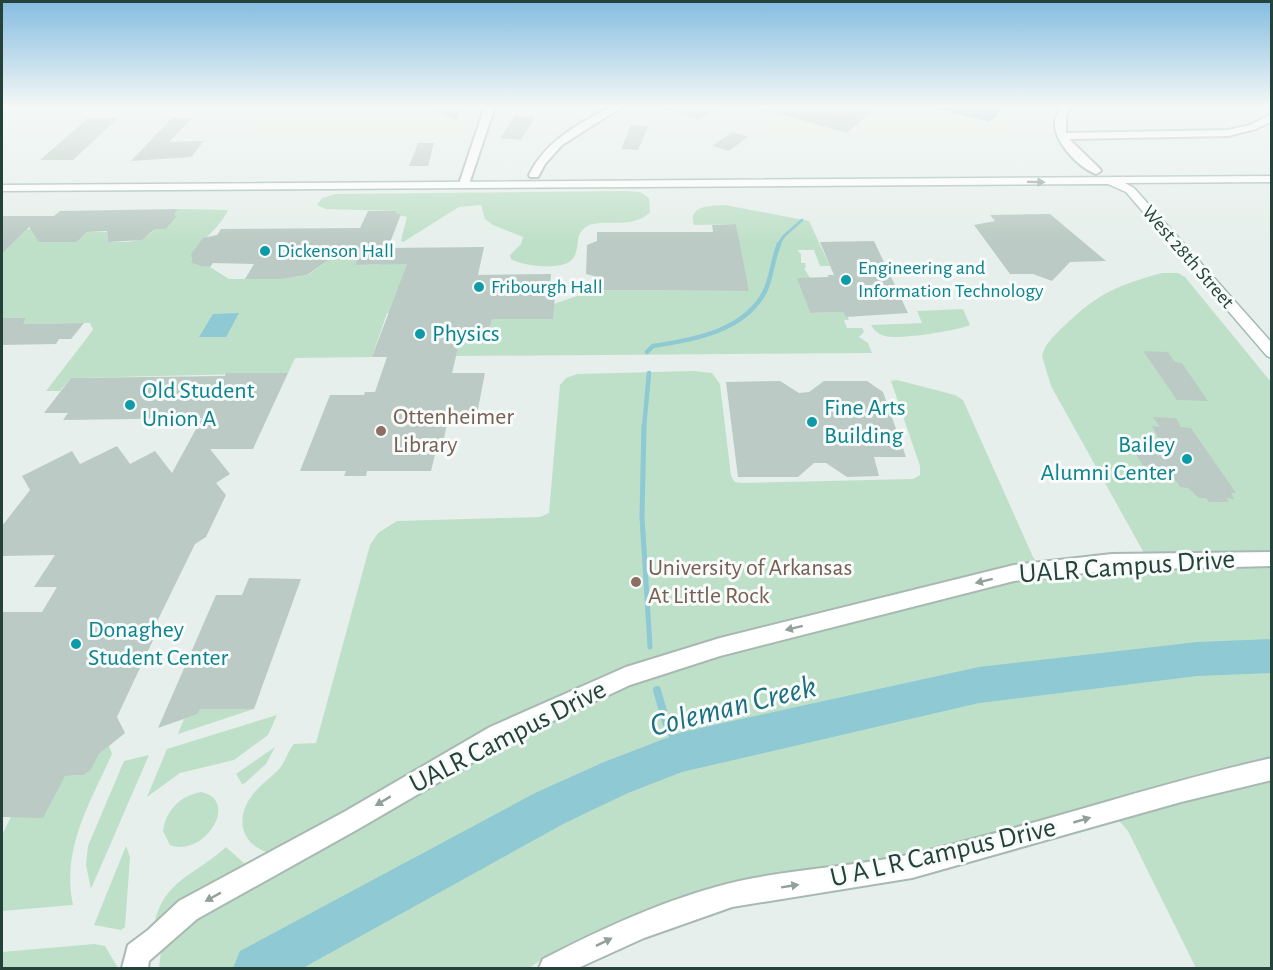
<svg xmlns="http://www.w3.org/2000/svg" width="1273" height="970" viewBox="0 0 1273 970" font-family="'Alegreya Sans',sans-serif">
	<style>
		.green { fill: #bfe0c8 }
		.water { fill: #8ec9d4 }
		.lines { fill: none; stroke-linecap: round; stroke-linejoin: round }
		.stream-far3 { stroke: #8ec9d4; stroke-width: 3 }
		.stream-far2 { stroke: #8ec9d4; stroke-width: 4.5 }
		.stream-far1 { stroke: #8ec9d4; stroke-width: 5 }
		.stream { stroke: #8ec9d4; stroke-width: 8 }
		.river { fill: #8ec9d4; fill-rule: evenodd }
		.building { fill: #bbcac4 }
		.street-casing { stroke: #a8b8b2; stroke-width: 4 }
		.secondary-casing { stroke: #a4bbb3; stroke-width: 3 }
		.street { fill: #fff; fill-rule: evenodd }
		.secondary { fill: #fff; fill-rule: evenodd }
		.oneway { fill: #92a09c }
		.culture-dot { fill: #0f9aa8; stroke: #f7fbf9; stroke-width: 2 }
		.education-dot { fill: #8d6e63; stroke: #f7fbf9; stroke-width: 2 }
		.labels { text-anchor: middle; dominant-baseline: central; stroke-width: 6; stroke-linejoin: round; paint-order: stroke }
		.far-culture-label { font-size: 20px; fill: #0d838f; stroke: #f7fbf9; text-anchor: start }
		.far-street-label { font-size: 20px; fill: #24423a; stroke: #f7fbf9 }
		.culture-label { font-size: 24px; fill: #0d838f; stroke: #f7fbf9; text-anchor: start }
		.education-label { font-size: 24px; fill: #785e54; stroke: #f7fbf9; text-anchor: start }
		.near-street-label { font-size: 28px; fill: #24423a; stroke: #f7fbf9 }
		.near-water-label { font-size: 32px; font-style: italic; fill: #1c6f80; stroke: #f7fbf9 }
	</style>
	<rect width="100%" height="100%" fill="#e6efeb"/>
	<path class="green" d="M627 191 640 192 649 198 650 212C634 229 608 219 589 225 573 234 581 244 574 257 567 272 521 266 511 259L510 255 521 244 523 237 493 225 485 219 481 205 459 207 403 242 401 241 407 217 396 214 397 211 326 209 317 205 322 198 336 194Z
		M725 205 809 221 830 266H820L814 250H797L801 254V263H805L806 268H804L810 278 798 279 810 313 843 312 846 317H848L849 320H844L847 328H862L864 332 859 337 868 343 872 353 456 356 466 312 387 313 372 357 295 358 288 373 71 378 60 391H46L93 330 90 323 22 324 25 318H2V254L27 229 46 230 37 239 41 242H77L87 232H107L108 242C127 242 142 244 155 229H166L176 217 174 215 178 209 228 210C218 231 199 240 191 259L196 265 210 267 229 279H281L308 275 330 259H357L355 265H378L386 254H402L398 264H407L398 291 474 290 470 319H480L478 331 489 330 492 319H552L554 304 594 290 748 291 736 224 694 225C687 205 711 206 725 205Z
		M1162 273H1178L1185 277 1271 382V968H1196L1128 831C1117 817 1105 806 1086 806L904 858 735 886 552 953 529 968H159L161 951 169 939 273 854C242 847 233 820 253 794 261 784 272 777 280 768 286 760 288 751 294 744L316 743 370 545 378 533 397 521 540 517 549 513 560 385 566 378 577 374 694 371 712 373 720 384 731 476 735 482 743 483 913 479 920 475V466L891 381 897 380 955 395 963 400 1033 557 1044 573 1061 579 1143 569 1148 562 1144 553 1051 386 1042 356C1045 343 1055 335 1064 326 1100 292 1116 286 1162 273Z
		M963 309 970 325C956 331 898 340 885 336 879 335 874 330 871 325L922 323 917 311Z
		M200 709H254L178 734 184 719 198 714Z
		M277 715 268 735 234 760 180 773 147 797 167 749Z
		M109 746 112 754C90 803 61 849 73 905L2 911V835L11 817 65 776 84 775 91 770 99 754Z
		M275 747 266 764 245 783 242 784 236 774Z
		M149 755 91 889 86 865 88 846 124 761Z
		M201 792C241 800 204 858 170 845L163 831C166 810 180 796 201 792Z
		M126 846 130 857 125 927 121 930 94 925Z
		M226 847 246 865 154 926C162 880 196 875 226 847Z
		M94 944 105 946 118 968H2V952Z"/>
	<path class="water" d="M927 106H999L1000 113 989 122Z
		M239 313 226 337H199L213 314Z"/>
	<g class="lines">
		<path class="stream-far3" d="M778 245 784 236 802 220"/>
		<path class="stream-far2" d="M647 352 653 346C693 340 747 331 766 289 772 275 773 258 779 244
			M644 427 649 373"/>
		<path class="stream-far1" d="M644 425 642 517 650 647"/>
		<path class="stream" d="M657 690 666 722 682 752"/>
		<path class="river" d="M1272 639V673L1197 676 979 703 682 772 628 793 565 823 303 968H233L240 951 535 793 604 762 682 732 979 667 1197 642Z"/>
	</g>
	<path class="building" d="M426 106H462L457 121Z
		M665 106H721L699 120 664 109Z
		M767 106H852L872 111 847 133 766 110Z
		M515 116 535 117 521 140 500 138Z
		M88 118H118L73 160H40Z
		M172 118H192L169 142 204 141 191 157 131 161Z
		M631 125 648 127 638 150 621 149Z
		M732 132 748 137 729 151 712 146Z
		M418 143H434L428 166H409Z
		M178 209 174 215 177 216 166 229H155L142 240 108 242 107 231 87 232 77 242H39L29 227 2 254V216H54L60 211Z
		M368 211H397L396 214H401L388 248 484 247 478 275 551 274 550 286H556L553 319H492L489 331H462L452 373H485L475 424H447L444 438H439L431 471H367L366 476H344L346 471H300L330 395H364L365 392H375L387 357H372L407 264 355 265 357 259H330L307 275 281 279H245L254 264 213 263 210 267 200 266 192 263 191 254 203 238 217 235 221 229 360 228Z
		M1050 214 1106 261 1070 262 1052 281 1033 274H1010L974 225 995 221 990 215Z
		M736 224 749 291 594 290V276L586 274 587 245 597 241V232H713L712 225Z
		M874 241 908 313 846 317 843 312 810 313 797 278 829 277 827 275H834L820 242Z
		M2 318H26L23 324 84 323 71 339H59L56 344 2 345Z
		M1143 351 1168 352 1175 362 1182 363 1208 401 1177 400Z
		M226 373H288L253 449H210L230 474 216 483 226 495 206 537 195 544 152 632 154 638 117 717 125 733 99 754 91 770 84 775 65 776 43 818 2 817V612H42L57 587H34L55 555 2 556V526L30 490 22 476 72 451 80 464 117 446 130 464 155 451 172 473 202 418 63 420 68 413H44L71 378 225 376Z
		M780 381 799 393 809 392 824 381H867L883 392 906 457H874L879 476 847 477 826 463H814L798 477H738L726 382Z
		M1153 417 1176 418 1181 427 1191 428 1236 493H1231L1234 499 1226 498 1229 502H1209L1206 498H1199L1188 488 1180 487 1169 470 1145 469 1130 445H1142L1140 441H1160L1152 426 1160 427Z
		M249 578 301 579 254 709H200L198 714 158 728 216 595H242Z"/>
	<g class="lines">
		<g class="street-casing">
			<path id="street" d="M485 106H495L469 184 460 186 459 184Z
				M612 106H623L562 145 545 164 538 177H530L529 175C546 140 579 124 612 106Z
				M1063 106H1072L1066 115V133L1228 130 1250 125 1272 114V121L1256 129 1228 136 1069 139 1100 169 1101 171 1096 174C1079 168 1054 142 1055 123 1055 116 1059 111 1063 106Z
				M1272 552V566L1112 570 1014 581 720 656 630 685 506 743 360 828 197 919 149 961 148 968H122L128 945 148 930 179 901 344 812 490 727 626 667 720 638 1014 565 1112 554Z
				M1272 758V780L1181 802 912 878 732 907 644 938 578 968H539L543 959C609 925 681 892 754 878 806 868 860 866 912 854 1033 827 1150 785 1272 758Z"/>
		</g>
		<g class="secondary-casing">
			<path id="secondary" d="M1272 176V182L1125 183 1134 188 1272 343V358L1267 356 1126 192 1108 184 2 191V185Z"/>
		</g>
		<use href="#street" class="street"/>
		<use href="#secondary" class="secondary"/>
	</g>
	<defs><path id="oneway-solid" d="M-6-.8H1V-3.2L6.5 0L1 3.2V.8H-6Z" transform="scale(1.5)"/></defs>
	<g class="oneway">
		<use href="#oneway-solid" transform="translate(1036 182) rotate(1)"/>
		<use href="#oneway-solid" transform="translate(984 581) rotate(166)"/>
		<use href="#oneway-solid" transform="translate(794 628) rotate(166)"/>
		<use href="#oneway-solid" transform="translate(383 801) rotate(149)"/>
		<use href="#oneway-solid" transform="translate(1082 820) rotate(-16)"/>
		<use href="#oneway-solid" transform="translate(790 886) rotate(-9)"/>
		<use href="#oneway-solid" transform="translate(213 897) rotate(151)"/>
		<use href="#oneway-solid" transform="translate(604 942) rotate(-26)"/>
	</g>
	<linearGradient id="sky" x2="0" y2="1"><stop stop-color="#84bce0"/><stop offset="0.44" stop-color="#f4f8f6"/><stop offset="1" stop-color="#f4f8f6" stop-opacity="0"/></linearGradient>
	<rect width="1273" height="242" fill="url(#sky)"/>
	<g class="culture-dot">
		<circle cx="265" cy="251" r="6"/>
		<circle cx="846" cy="280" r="6"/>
		<circle cx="479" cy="287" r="6"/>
		<circle cx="420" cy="334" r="6"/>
		<circle cx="130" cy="405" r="6"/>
		<circle cx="812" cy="422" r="6"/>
		<circle cx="1187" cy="459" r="6"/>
		<circle cx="76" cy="644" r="6"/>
	</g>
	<g class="education-dot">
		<circle cx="381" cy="431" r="6"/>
		<circle cx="636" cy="582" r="6"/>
	</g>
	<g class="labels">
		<g class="far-culture-label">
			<text x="277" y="251">Dickenson Hall</text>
			<text x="858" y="268">Engineering and<tspan x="858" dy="23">Information Technology</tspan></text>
			<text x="491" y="287">Fribourgh Hall</text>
		</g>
		<g class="far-street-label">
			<text transform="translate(1188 257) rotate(49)">West 28th Street</text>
		</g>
		<g class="culture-label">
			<text x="432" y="334">Physics</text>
			<text x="142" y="391">Old Student<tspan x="142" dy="28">Union A</tspan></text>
			<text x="824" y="408">Fine Arts<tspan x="824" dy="28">Building</tspan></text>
			<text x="1175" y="445" text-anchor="end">Bailey<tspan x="1175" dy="28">Alumni Center</tspan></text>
			<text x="88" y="630">Donaghey<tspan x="88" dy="28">Student Center</tspan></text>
		</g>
		<g class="education-label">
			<text x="393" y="417">Ottenheimer<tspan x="393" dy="28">Library</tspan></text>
			<text x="648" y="568">University of Arkansas<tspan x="648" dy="28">At Little Rock</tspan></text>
		</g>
		<g class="near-street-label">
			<text transform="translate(1127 567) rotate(-4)">UALR Campus Drive</text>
			<text transform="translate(508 737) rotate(-27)">UALR Campus Drive</text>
			<text transform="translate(943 853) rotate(-13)">U A L R Campus Drive</text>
		</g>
		<g class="near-water-label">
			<text transform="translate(733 706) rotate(-14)">Coleman Creek</text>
		</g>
	</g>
	<rect width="1273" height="970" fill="none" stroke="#24423a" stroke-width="6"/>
</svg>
